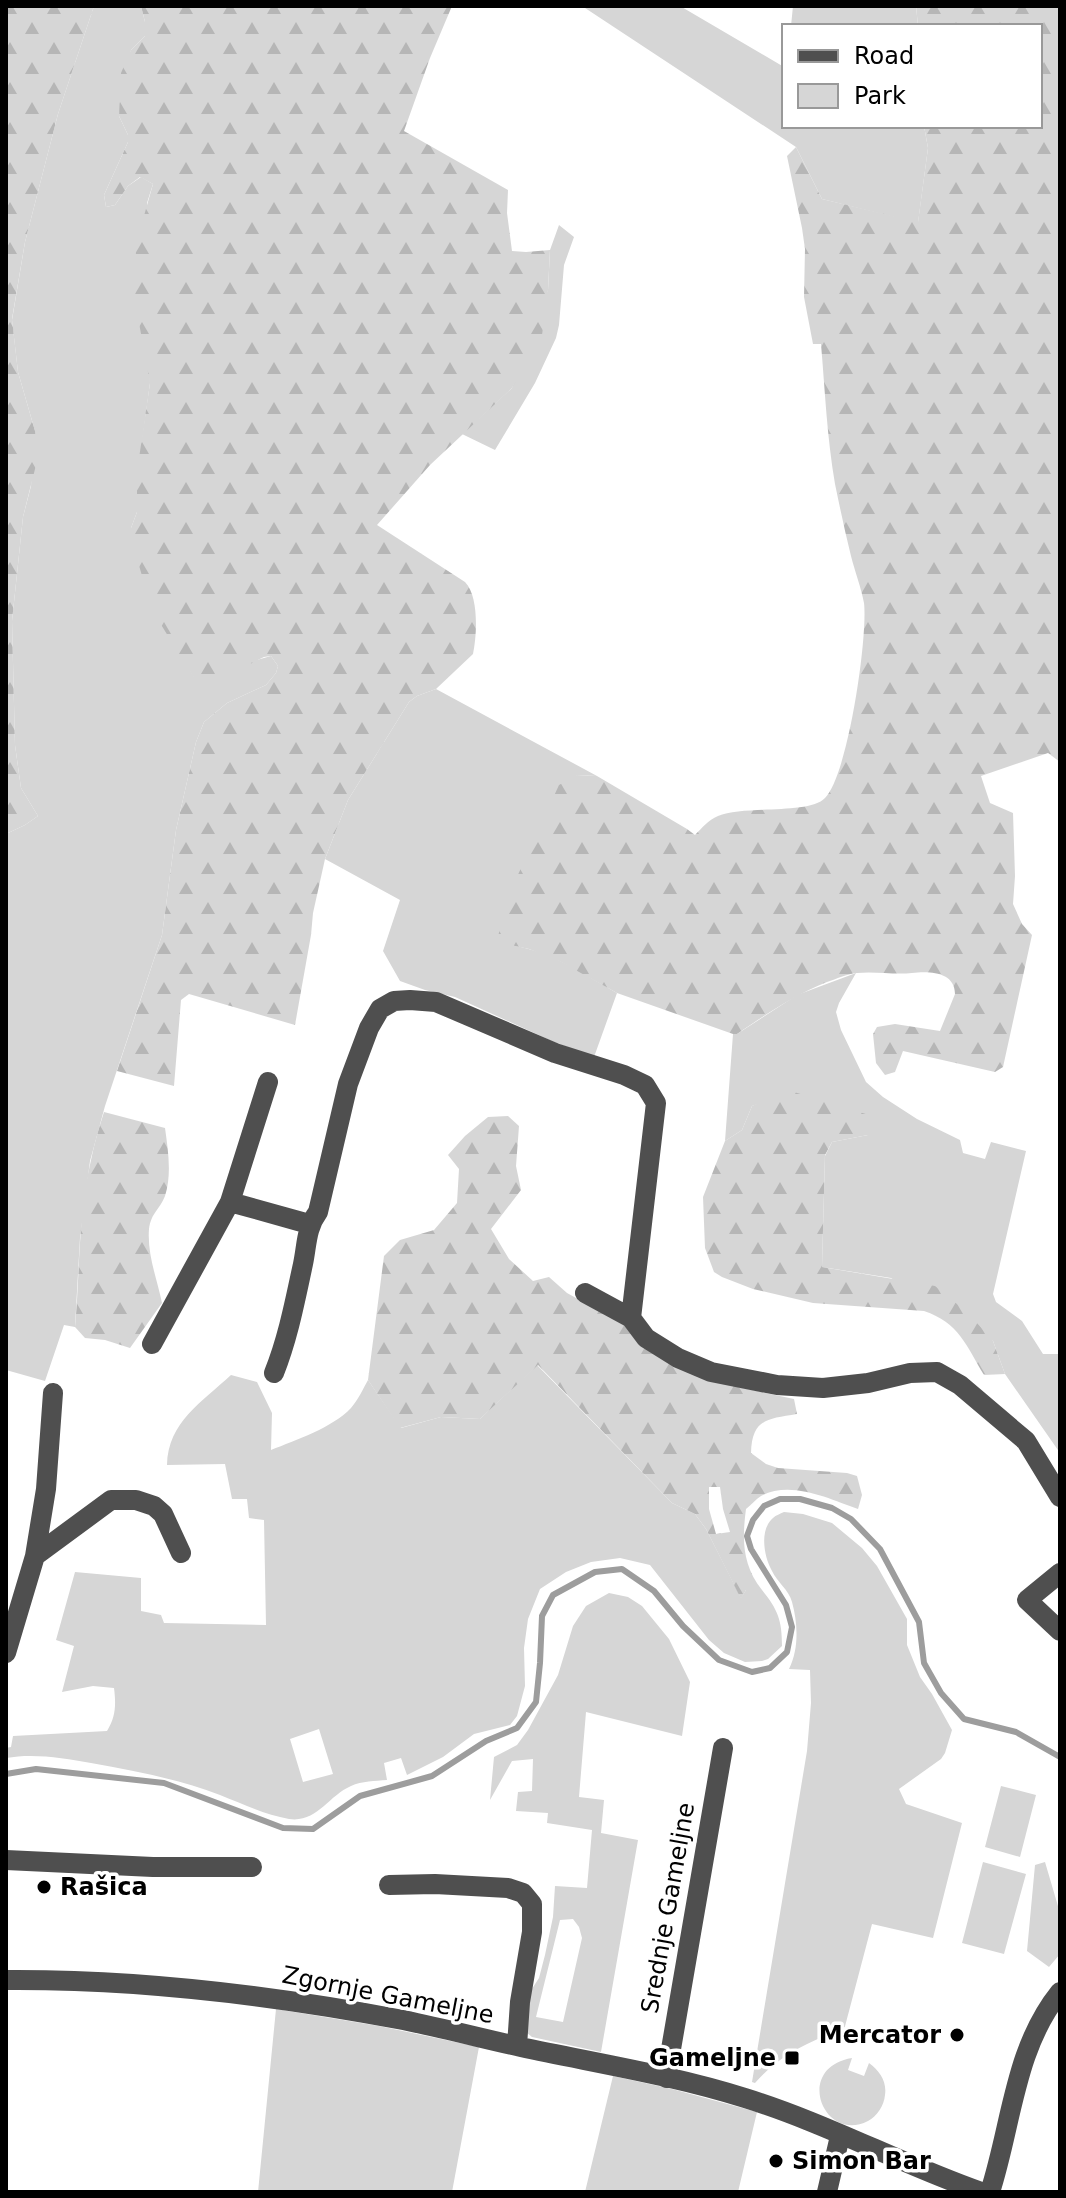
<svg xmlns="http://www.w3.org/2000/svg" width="1066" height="2198" viewBox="0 0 1066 2198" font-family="'DejaVu Sans',sans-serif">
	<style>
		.green { fill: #d6d6d6; fill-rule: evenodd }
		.forest { fill: url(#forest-firs); fill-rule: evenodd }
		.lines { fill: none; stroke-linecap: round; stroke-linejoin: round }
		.stream { stroke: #9d9d9d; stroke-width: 6 }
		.minor { stroke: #4f4f4f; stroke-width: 20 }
		.poi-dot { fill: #000; stroke: #fff; stroke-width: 3 }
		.labels { text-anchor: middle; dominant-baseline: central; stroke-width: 7; stroke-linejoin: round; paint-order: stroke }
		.poi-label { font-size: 24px; font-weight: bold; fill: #000; stroke: #fff; text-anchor: start }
		.street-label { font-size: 24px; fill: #000; stroke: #fff }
	</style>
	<defs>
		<pattern id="forest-firs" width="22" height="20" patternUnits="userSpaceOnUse" patternTransform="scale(2)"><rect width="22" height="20" fill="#d6d6d6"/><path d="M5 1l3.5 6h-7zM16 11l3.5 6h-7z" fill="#b6b6b6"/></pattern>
	</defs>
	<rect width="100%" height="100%" fill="#fff"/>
	<path class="green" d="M94 6H141L145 22V36L131 50 119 116 128 135V142L104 195 106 207 115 205 128 186 141 177 153 184 147 203 150 383 138 472 137 512 131 528 173 641 194 677 271 656 278 666 276 673 266 685 227 703 204 722 196 742 176 830 162 935 105 1106 90 1161 80 1238 75 1327 64 1325 45 1381 6 1370V834L25 825 38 816 21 788 15 745 12 621 23 517 31 486 35 431 18 372 12 320 25 242 58 114Z
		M582 6H680L784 67V126H924L928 148 918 223 822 199 796 147Z
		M793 6H916L918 26H791Z
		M559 225 574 237 564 265 559 325 556 338 535 383 495 450 462 434 512 388 548 290 550 250Z
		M436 689 597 776 577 775 515 946C552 952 585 975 617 993L594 1057 554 1042 455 997 425 990 400 981 383 951 400 900 325 859 348 800 409 702 417 696Z
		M856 973 839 1003 836 1012 841 1030 866 1082 883 1097 917 1119 960 1140 963 1153 985 1159 991 1142 1026 1151 993 1294 996 1302 1022 1321 1043 1354H1060V1453L1005 1374 993 1341 891 1278 822 1267 825 1156 832 1142 868 1135 758 1104 752 1106 742 1130 725 1141 733 1034H737L797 995Z
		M537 1365 672 1503 695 1514 706 1529 741 1598 746 1590H762C778 1610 782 1620 782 1646L768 1659 762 1661 745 1662 724 1653 709 1640 650 1565 620 1558 591 1562 566 1572 540 1589 528 1619 524 1648 525 1686 517 1716 510 1725 474 1734 443 1757 407 1775 401 1758 384 1763 387 1780C375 1781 362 1781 351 1786 328 1796 317 1823 289 1819 265 1815 243 1804 220 1795 178 1779 135 1771 91 1763 64 1758 33 1753 6 1758V1748L11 1747 13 1736 107 1731C116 1717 116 1704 114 1688L93 1686 62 1692 74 1646 56 1640 75 1572 141 1578V1611L161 1615 164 1623 266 1625 264 1520 249 1518 247 1499H232L225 1464 167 1465C168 1422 202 1402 231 1375L257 1382 272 1413 271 1450C296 1440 332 1428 351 1408 358 1400 363 1389 368 1380L401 1428 441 1417 480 1419ZM319 1729 333 1774 303 1782 290 1739Z
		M784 1512 803 1514 832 1523 862 1548 877 1566 907 1619V1645L920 1677 932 1694 952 1730 945 1753 941 1759 899 1789 906 1804 962 1823 933 1938 872 1924 844 2030C811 2039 777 2057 755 2083L752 2082 807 1751 811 1703 810 1670 789 1669C799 1649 798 1624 792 1602 789 1590 777 1582 772 1571 764 1557 759 1530 773 1518 776 1515 780 1514 784 1512Z
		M609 1593 628 1597 642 1606 669 1639 690 1682 682 1736 586 1712 579 1797 604 1800 601 1833 638 1840 601 2052 532 2037 526 2032 528 1995 539 1978 545 1955 553 1917 555 1886 587 1888 592 1830 547 1823 548 1813 516 1811 518 1792 532 1791 533 1759 512 1761 490 1800 494 1757 517 1745 528 1730 558 1675 573 1626 586 1606ZM573 1919 579 1927 582 1938 563 2022 536 2017 560 1920Z
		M1001 1786 1036 1795 1020 1857 985 1847Z
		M983 1862 1026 1874 1004 1954 962 1943Z
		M1045 1862 1060 1913V1954L1049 1967 1027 1951 1035 1865Z
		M276 2009 379 2026 479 2047 452 2192H258Z
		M852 2058 848 2070 864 2076 869 2063C880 2071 887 2082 885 2095 884 2106 877 2116 868 2121 824 2144 793 2068 852 2058Z
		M613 2076 672 2089 757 2112 738 2192H585Z"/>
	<path class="forest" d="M6 6H94L58 114 25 242 12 319 18 372 35 431 37 461 23 517 12 621 15 745 21 788 38 816 25 825 6 834Z
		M141 6H452L430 58 404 131 508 190 507 213 512 251 526 252 550 250 548 290 542 335 512 388 430 465 377 525 465 582C479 596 477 635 473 654L436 689 417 696 409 702 348 800 325 859 313 913 311 935 295 1025 189 994 181 1000 174 1086 117 1071 162 935 176 830 196 742 204 722 227 703 266 685 276 673 278 666 271 656 264 657C237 670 225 681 194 678L152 610 131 538V528L137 512V472L150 383 135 301 136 244 153 184 140 177 128 186 115 205 106 207 104 195 128 142V135L119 116 121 73 131 50 145 36V22Z
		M916 6H1060V762L1048 753 981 776 990 803 1013 813 1015 876 1013 904 1022 924 1032 935 1003 1067 995 1072 903 1051 895 1072 885 1075 876 1063 873 1034 877 1027 895 1024 940 1031 955 994C955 971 928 971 912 973 894 975 875 971 857 973 846 974 837 979 827 982 793 996 768 1013 737 1034H733L617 993 561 962 529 949 515 946 498 936 516 879 559 785 577 775 597 776 687 829 695 835C702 828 708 820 718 816 743 805 809 815 825 798 848 775 868 637 864 603 861 587 855 572 851 556 845 532 840 508 835 484 827 438 825 391 821 344H813L804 297 805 249 802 228 787 156 796 147 822 199 918 222 928 148 924 126H1040V26H918Z
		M794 1092 869 1115 871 1120 868 1135 832 1142 825 1155 822 1267 935 1286 968 1313 993 1341 1005 1374 984 1375C966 1345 959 1323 924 1311L813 1303 753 1289 722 1277 714 1272 705 1248 703 1197 725 1141 742 1130 752 1106 781 1093Z
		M104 1112 165 1128C168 1150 172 1174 165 1196 160 1209 151 1213 149 1229 147 1254 157 1279 162 1303L130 1348 105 1340 85 1338 75 1327C80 1272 78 1214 91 1160 94 1144 99 1128 104 1112Z
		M508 1116 519 1126 516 1166 521 1190 491 1229 509 1259 533 1281 549 1277 567 1293 738 1387 794 1399 797 1414C767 1419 752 1419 751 1453L766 1464 778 1468 847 1473 857 1476 862 1495 858 1509C829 1499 791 1480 761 1496 756 1499 751 1505 746 1509 742 1539 742 1565 762 1590H746L741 1599 706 1529 695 1514 672 1503 538 1365 480 1419 441 1417 400 1428 368 1380 384 1256 400 1240 434 1230 457 1203 459 1169 448 1155 465 1136 488 1117ZM709 1487H720L723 1509 730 1532 716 1534 709 1509Z"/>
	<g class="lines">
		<path class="stream" d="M6 1774 36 1769 164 1783 283 1828 313 1829 360 1796 432 1776 486 1741 517 1728 536 1702 540 1663 542 1616 553 1595 595 1572 622 1569 654 1591 683 1626 719 1660 752 1672 770 1668 787 1652 792 1627 786 1605 751 1549 747 1536 753 1520 764 1506 780 1499H800L832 1508 851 1519 880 1549 919 1622 924 1663 941 1693 964 1719 1016 1732 1060 1757"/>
		<path class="minor" d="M230 1202 268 1082
			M585 1293 631 1318 646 1338 678 1358 711 1372 777 1385 823 1388 868 1383 910 1373 937 1372 960 1385 1026 1441 1060 1497
			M152 1344 230 1202 309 1224
			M274 1373C288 1338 295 1301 303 1264 307 1245 306 1228 318 1212L348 1084 369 1028 380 1009 394 1001 410 1000 436 1002 555 1053 624 1075 645 1085 656 1103 631 1318
			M35 1556 111 1500H136L154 1506 163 1514 181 1553
			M1060 1573 1027 1600 1060 1631
			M6 1653 35 1556 46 1489 53 1393
			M6 1860 153 1867H252
			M389 1885 435 1884 508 1888 523 1893 532 1904V1932L520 2002 517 2046
			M6 1980C139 1979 272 1995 403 2020 442 2028 481 2038 521 2047 595 2063 672 2075 745 2098 826 2123 901 2164 981 2192
			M666 2078 723 1748
			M827 2192 840 2136
			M990 2192C1012 2124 1014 2049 1060 1992"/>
	</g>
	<g class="poi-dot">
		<circle cx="44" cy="1887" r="8"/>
		<circle cx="957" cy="2035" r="8"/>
		<rect x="784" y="2050" width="16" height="16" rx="4"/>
		<circle cx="776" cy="2161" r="8"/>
	</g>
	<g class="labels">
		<g class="poi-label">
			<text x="60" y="1887">Rašica</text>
			<text x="941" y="2035" text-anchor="end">Mercator</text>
			<text x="776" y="2058" text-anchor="end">Gameljne</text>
			<text x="792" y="2161">Simon Bar</text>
		</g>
		<g class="street-label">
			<text transform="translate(668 1908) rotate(-80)">Srednje Gameljne</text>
			<text transform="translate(388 1995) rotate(11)">Zgornje Gameljne</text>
		</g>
	</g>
	<rect width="1066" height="2198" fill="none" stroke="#000000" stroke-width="16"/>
	<rect x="782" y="24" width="260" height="104" fill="#ffffff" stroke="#999999" stroke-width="2"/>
	<rect x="798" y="50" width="40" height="12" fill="#4f4f4f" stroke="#999999" stroke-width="2"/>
	<text x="854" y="64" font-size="24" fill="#000000">Road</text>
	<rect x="798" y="84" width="40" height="24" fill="#d6d6d6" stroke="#999999" stroke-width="2"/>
	<text x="854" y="104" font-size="24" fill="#000000">Park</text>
</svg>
